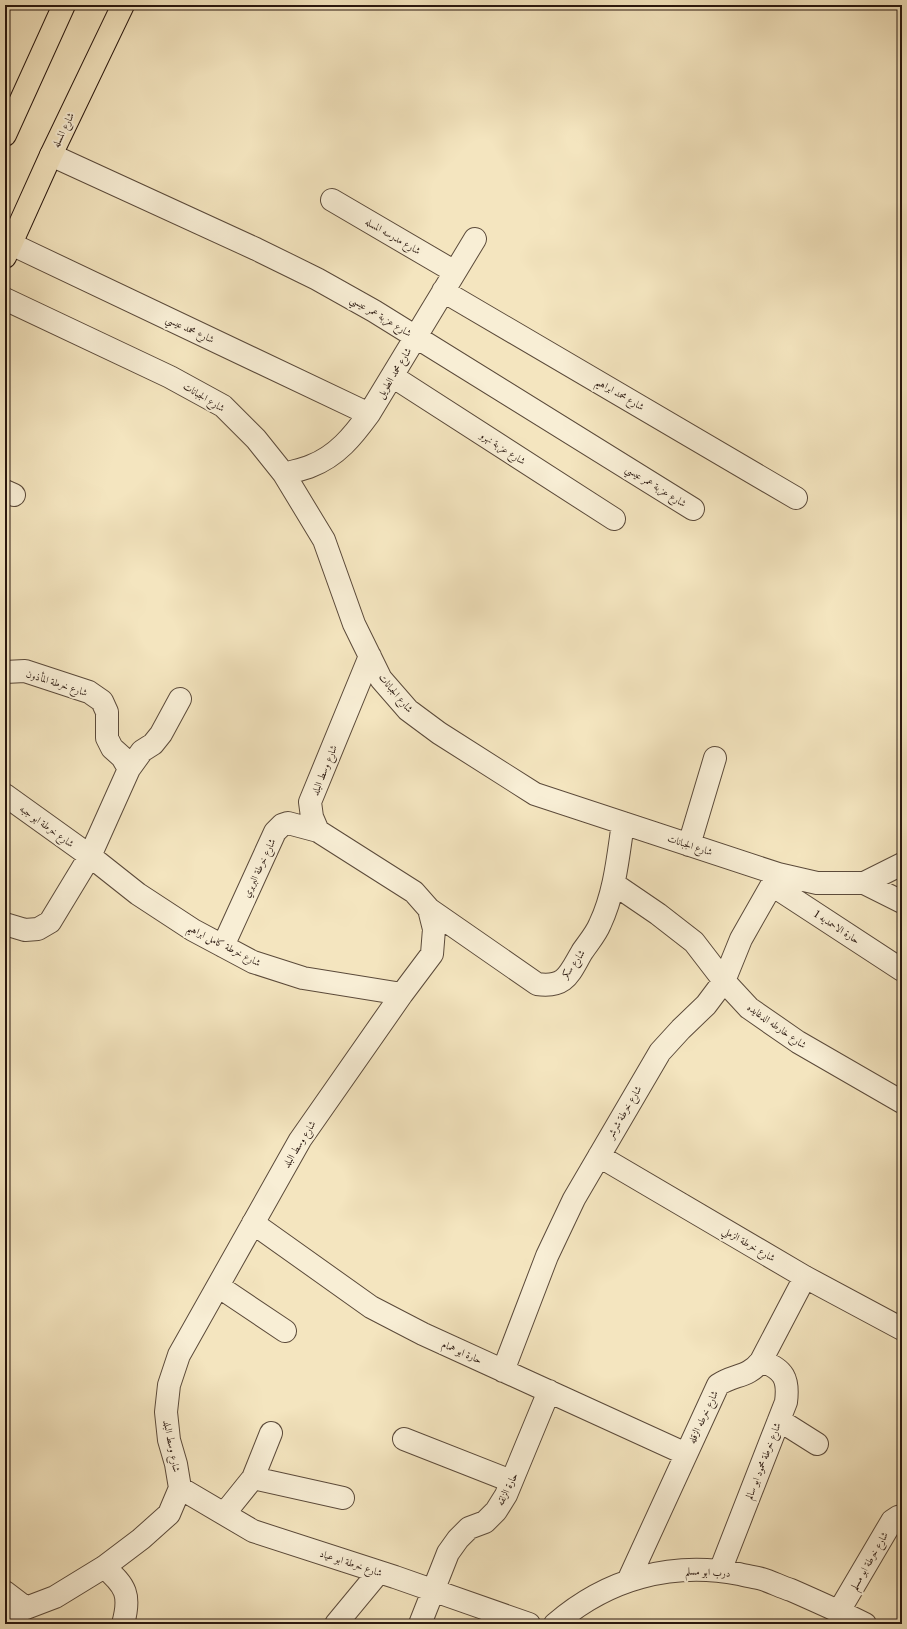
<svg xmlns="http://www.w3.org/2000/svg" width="907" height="1629" viewBox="0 0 907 1629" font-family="'Libre Caslon Text',Amiri,serif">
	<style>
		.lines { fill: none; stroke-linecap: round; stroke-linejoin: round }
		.minor-casing { stroke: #5b4a3a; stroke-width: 24 }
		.major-casing { stroke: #28160e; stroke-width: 24 }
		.minor { stroke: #f8eed5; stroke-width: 22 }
		.major { stroke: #f4e5bf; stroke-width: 22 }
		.labels { text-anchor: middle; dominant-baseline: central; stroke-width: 4; stroke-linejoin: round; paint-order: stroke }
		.street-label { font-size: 10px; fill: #28160e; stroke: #f8eed5 }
	</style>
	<rect width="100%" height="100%" fill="#f4e5bf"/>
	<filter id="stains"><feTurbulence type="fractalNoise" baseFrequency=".005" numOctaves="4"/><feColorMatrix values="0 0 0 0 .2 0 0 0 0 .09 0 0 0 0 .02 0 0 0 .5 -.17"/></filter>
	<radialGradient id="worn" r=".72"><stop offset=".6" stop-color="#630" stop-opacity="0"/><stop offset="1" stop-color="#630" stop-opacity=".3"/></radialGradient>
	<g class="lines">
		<g class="minor-casing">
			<path id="minor" d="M51 155 256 249 317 279 374 311 693 509
				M332 200 455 272
				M11 244 369 414
				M443 291 796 498
				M5 299 170 377 223 406 256 439 284 474 324 540 354 624 381 679 408 710 439 733 535 794 778 874 817 883H864L902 864
				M392 376 614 519
				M284 474C293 471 302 470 311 466 337 456 353 436 369 414L475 239
				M5 491 14 495
				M5 672 25 671 89 692 102 701 107 712V738L112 748 122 757 129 769
				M5 795 90 856 138 894 193 930 253 962 303 978 402 994
				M689 845 715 758
				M864 883 902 902
				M614 884 658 914 694 942 724 981 749 1008 798 1042 902 1102
				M772 885 902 970
				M429 909 537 984C566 988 569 974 582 952 588 943 596 934 600 924 615 892 618 857 623 823
				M5 924 25 930 38 929 50 922 90 856 129 769 142 751 153 744 161 734 180 699
				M223 946 275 832 282 825 288 823 318 831
				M599 1156 805 1277 902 1329
				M253 1223 371 1307 423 1334 686 1454
				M218 1286 285 1331
				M503 1371 547 1256 574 1199 660 1052 681 1029 706 1005 724 981 741 939 778 874
				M779 1420 817 1444
				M404 1439 511 1481
				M253 1478 343 1498
				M180 1488 253 1531 395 1577 529 1624
				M224 1514 253 1478 271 1433
				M104 1567C126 1586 131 1595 123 1624
				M720 1571 786 1402C789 1379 784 1369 761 1361
				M628 1581 718 1385C734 1374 748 1378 761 1361L805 1277
				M5 1592 26 1608
				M839 1611 892 1521 898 1517 902 1516
				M5 1616 55 1597 104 1567 141 1539 169 1514 180 1488 176 1464 169 1440 166 1412 169 1385 179 1355 300 1140 402 994 432 954 434 929 429 909 414 892 318 831 312 817 310 802 370 656
				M336 1624 379 1572
				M420 1624 448 1553 458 1539 469 1528 485 1522 496 1511 506 1495 549 1391
				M555 1624C607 1579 671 1561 739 1574 746 1576 755 1577 762 1579 772 1582 781 1587 791 1590 816 1601 841 1612 865 1624"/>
		</g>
		<g class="major-casing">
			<path id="major" d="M5 135 64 5
				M5 257 51 155 123 5"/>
		</g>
		<use href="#minor" class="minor"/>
		<use href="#major" class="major"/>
	</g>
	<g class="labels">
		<g class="street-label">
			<text transform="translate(63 130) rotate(-64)">شارع المسله</text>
			<text transform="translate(393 236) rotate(30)">شارع مدرسه المسله</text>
			<text transform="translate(381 316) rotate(31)">شارع عزبة عمر عيسي</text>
			<text transform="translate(190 329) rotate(25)">شارع محمد عيسي</text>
			<text transform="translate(394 373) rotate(-59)">شارع محمد الطويل</text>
			<text transform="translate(620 394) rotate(30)">شارع محمد ابراهيم</text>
			<text transform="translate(204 397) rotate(31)">شارع الجبانات</text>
			<text transform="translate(503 448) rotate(33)">شارع عزبة نهرو</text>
			<text transform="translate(656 486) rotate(32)">شارع عزبة عمر عيسي</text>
			<text transform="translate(57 683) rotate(18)">شارع خرطة المأذون</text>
			<text transform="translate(396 693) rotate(50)">شارع الجبانات</text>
			<text transform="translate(324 770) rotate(-68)">شارع وسط البلد</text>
			<text transform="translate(47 826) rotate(36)">شارع خرطة ابو جبه</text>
			<text transform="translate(690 845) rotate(18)">شارع الجبانات</text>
			<text transform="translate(259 868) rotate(-65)">شارع خرطة البربري</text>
			<text transform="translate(837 927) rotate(33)">حارة الاحمديه 1</text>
			<text transform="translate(224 945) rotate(27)">شارع خرطة كامل ابراهيم</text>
			<text transform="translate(573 964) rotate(-54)">شارع سكر</text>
			<text transform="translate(777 1026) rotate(35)">شارع خارطه الدغايده</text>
			<text transform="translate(624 1112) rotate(-60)">شارع خرطة شرشر</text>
			<text transform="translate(299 1144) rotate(-58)">شارع وسط البلد</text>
			<text transform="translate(749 1244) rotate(30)">شارع خرطة الزملي</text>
			<text transform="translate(462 1352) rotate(24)">حارة ابو همام</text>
			<text transform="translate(703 1417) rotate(-65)">شارع خرطه الزقله</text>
			<text transform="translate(172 1446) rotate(79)">شارع وسط البلد</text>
			<text transform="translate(763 1461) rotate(-69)">شارع خرطة محمود ابو سالم</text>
			<text transform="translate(507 1489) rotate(-64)">حارة الزلقه</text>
			<text transform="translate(869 1561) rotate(-60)">شارع خرطة ابو مسلم</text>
			<text transform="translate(351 1563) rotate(18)">شارع خرطة ابو عياد</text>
			<text transform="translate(708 1572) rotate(3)">درب ابو مسلم</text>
		</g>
	</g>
	<rect width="907" height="1629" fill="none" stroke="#f4e5bf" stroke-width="20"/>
	<rect x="6" y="6" width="895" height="1617" fill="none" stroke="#28160e" stroke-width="2"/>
	<rect x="10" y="10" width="887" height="1609" fill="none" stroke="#28160e"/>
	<rect width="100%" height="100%" filter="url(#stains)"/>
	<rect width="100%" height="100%" fill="url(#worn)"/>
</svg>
